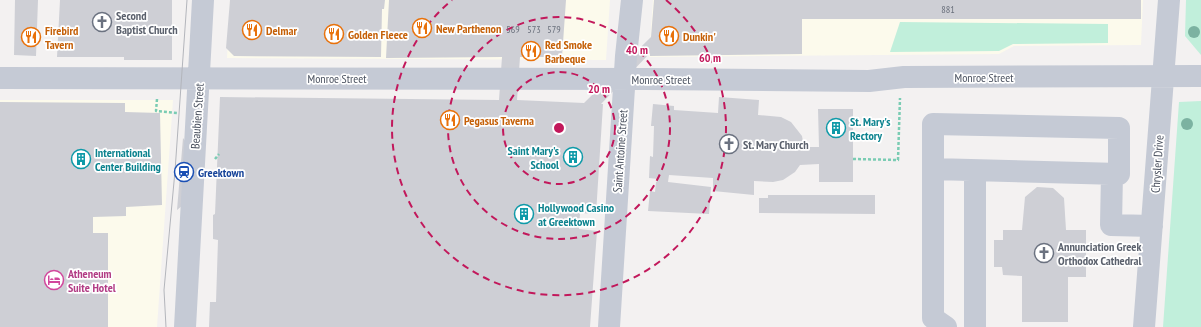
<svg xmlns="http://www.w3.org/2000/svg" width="1201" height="327" viewBox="0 0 1201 327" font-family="'PT Sans Narrow',sans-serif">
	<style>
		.commercial { fill: #fcfaec }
		.green { fill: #c1efdb }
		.building { fill: #cecfd5 }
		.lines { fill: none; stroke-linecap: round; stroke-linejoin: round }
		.path { stroke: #7accb3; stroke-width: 2.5; stroke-dasharray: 3 2; stroke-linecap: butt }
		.minor { stroke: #c5cad5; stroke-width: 22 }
		.tram { stroke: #b3b5bb; stroke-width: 1 }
		.tree { fill: #7cb2a1 }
		.ring { fill: none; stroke: #c2185b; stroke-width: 2; stroke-dasharray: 7 5 }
		.labels { text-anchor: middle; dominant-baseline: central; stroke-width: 3.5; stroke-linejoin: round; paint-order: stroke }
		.number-label { font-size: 10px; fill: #6a707c }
		.worship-label { font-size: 12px; font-weight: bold; fill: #5b616d; stroke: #fff; text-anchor: start }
		.food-label { font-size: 12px; font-weight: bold; fill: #c56008; stroke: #fff; text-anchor: start }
		.street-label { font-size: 12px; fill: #49505e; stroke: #fff }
		.culture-label { font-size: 12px; font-weight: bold; fill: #0d838f; stroke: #fff; text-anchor: start }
		.transit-label { font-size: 12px; font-weight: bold; fill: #164399; stroke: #fff; text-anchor: start }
		.hotel-label { font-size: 12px; font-weight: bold; fill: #b23c85; stroke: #fff; text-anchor: start }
		.centre { fill: #c2185b; stroke: #fff; stroke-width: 2 }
		.ring-label { font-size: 12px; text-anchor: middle; font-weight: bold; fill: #c2185b; stroke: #fff; stroke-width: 3.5; stroke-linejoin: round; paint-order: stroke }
	</style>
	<rect width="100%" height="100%" fill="#f3f1f1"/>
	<path class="commercial" d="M230 0H610L606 60 227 58Z
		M653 0H1143L1141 45 1014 46 999 54 649 57Z
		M0 100H173L157 327H0Z"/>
	<path class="green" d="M1186 0H1201V55L1185 36Z
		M900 22 1108 24V43L1013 44 999 51 890 52Z
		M1201 101V327H1163L1179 102Z"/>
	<path class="building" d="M15 0H38L36 56 14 55Z
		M60 0H172V60H124V57H57Z
		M230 0H385L384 9H382L381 57 234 56 226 48Z
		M389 0H566L562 57H520L517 100 584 103 651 37 654 0H1141V19H802V54L650 56V53L601 104H603L596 214 580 213 579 229 597 231 590 327H209L210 302H216L218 240 213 239V215L215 214 220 97 499 100 502 57 386 58Z
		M719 97 759 100 758 115 781 117 791 122 802 136 804 147H819L818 109H853V182H819V164L800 165 795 172 783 180 773 182 754 181V195L713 191V178L669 175 668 182 711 187 709 214 648 211 650 191 655 192 656 182 658 181V179L649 178 650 156 653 157 654 126H651L653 104 674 106V110L718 113Z
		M0 102 125 103V112L160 113 162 205 126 207V216L93 217V233H108V327H0Z
		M183 138 192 150 189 200 177 210Z
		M1037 187 1053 188 1064 198 1066 230H1086V277H1068V322H1022V276L1003 275 1002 267H994V240H1003V230H1022L1025 197Z
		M768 195H875V214L759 213V198H768Z"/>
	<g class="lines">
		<path class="path" d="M157 99 156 111 177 113
			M215 159 219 154
			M853 159 898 160 900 98"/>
		<path class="minor" d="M0 78 646 79 869 81 904 77 1201 76
			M933 124 1119 128V174L933 169Z
			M933 169V318L946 327
			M975 171V327
			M1112 173 1111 225 1152 226
			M185 327 203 0
			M609 327 626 56 632 0
			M1144 327 1169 0"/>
		<path class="tram" d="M166 327 164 290 175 171 187 0"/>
	</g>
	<g class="tree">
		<circle cx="1194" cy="32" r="6"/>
		<circle cx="1187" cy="124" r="6"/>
	</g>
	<g class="ring">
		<circle cx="559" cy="128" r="56"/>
		<circle cx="559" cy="128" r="111"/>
		<path d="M666 0A167 167 0 1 1 452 0"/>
	</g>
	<defs>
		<g id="church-ring" transform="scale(1)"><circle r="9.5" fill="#fff" stroke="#6b7280" stroke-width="1.5"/><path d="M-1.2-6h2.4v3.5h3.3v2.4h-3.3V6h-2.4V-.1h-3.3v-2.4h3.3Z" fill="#6b7280"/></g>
		<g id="restaurant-ring" transform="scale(1)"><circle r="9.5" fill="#fff" stroke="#e8710a" stroke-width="1.5"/><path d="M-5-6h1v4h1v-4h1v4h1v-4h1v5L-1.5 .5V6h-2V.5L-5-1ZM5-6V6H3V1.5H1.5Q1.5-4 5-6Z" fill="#e8710a"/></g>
		<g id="building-ring" transform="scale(1)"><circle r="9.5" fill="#fff" stroke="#0f9aa8" stroke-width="1.5"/><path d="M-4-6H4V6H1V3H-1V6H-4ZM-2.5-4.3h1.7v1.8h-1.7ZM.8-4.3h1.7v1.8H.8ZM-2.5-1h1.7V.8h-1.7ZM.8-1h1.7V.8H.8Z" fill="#0f9aa8"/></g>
		<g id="station-ring" transform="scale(1)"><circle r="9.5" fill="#fff" stroke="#1a4fb4" stroke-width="1.5"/><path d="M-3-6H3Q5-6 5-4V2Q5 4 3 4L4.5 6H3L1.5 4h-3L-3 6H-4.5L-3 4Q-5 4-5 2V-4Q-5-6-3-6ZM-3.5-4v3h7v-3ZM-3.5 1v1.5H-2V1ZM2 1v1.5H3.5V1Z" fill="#1a4fb4"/></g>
		<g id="hotel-ring" transform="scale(1)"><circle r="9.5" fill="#fff" stroke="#d1479c" stroke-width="1.5"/><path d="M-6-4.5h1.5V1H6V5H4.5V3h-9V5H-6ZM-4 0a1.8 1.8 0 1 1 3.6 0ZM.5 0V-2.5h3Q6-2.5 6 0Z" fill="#d1479c"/></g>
	</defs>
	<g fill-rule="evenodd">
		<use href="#church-ring" x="102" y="22"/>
		<use href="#restaurant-ring" x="422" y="28"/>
		<use href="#restaurant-ring" x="252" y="30"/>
		<use href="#restaurant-ring" x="334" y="34"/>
		<use href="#restaurant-ring" x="669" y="36"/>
		<use href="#restaurant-ring" x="31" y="37"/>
		<use href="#restaurant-ring" x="531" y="51"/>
		<use href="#restaurant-ring" x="450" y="120"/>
		<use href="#building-ring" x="836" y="128"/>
		<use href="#church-ring" x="729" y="144"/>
		<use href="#building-ring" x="573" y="157"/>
		<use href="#building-ring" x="81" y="159"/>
		<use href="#station-ring" x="184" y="172"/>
		<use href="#building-ring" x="524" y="214"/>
		<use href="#church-ring" x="1044" y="253"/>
		<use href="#hotel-ring" x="54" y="280"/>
	</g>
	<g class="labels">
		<g class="number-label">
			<text x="948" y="9">881</text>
			<text x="513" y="29">569</text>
			<text x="534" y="29">573</text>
			<text x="554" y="29">579</text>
		</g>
		<g class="worship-label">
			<text x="116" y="15">Second<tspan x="116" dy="14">Baptist Church</tspan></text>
			<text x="743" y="144">St. Mary Church</text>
			<text x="1058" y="246">Annunciation Greek<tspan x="1058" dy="14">Orthodox Cathedral</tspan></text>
		</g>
		<g class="food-label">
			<text x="436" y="28">New Parthenon</text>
			<text x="45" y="30">Firebird<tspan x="45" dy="14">Tavern</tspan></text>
			<text x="266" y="30">Delmar</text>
			<text x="348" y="34">Golden Fleece</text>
			<text x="683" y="36">Dunkin'</text>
			<text x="545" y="44">Red Smoke<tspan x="545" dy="14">Barbeque</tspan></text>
			<text x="464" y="120">Pegasus Taverna</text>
		</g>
		<g class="street-label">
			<text x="984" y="77">Monroe Street</text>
			<text x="337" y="78">Monroe Street</text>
			<text x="661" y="79">Monroe Street</text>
			<text transform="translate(197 116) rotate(-86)">Beaubien Street</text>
			<text transform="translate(620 151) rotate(-86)">Saint Antoine Street</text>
			<text transform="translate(1157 164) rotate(-86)">Chrysler Drive</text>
		</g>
		<g class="culture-label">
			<text x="850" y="121">St. Mary's<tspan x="850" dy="14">Rectory</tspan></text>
			<text x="559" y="150" text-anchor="end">Saint Mary's<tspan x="559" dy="14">School</tspan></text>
			<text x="95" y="152">International<tspan x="95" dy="14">Center Building</tspan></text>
			<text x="538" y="207">Hollywood Casino<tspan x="538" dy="14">at Greektown</tspan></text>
		</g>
		<g class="transit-label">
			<text x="198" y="172">Greektown</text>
		</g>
		<g class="hotel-label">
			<text x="68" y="273">Atheneum<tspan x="68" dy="14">Suite Hotel</tspan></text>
		</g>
	</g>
	<circle cx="559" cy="128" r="6" class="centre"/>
	<g class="ring-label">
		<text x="637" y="54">40 m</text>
		<text x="710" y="62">60 m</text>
		<text x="599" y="93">20 m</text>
	</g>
</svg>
